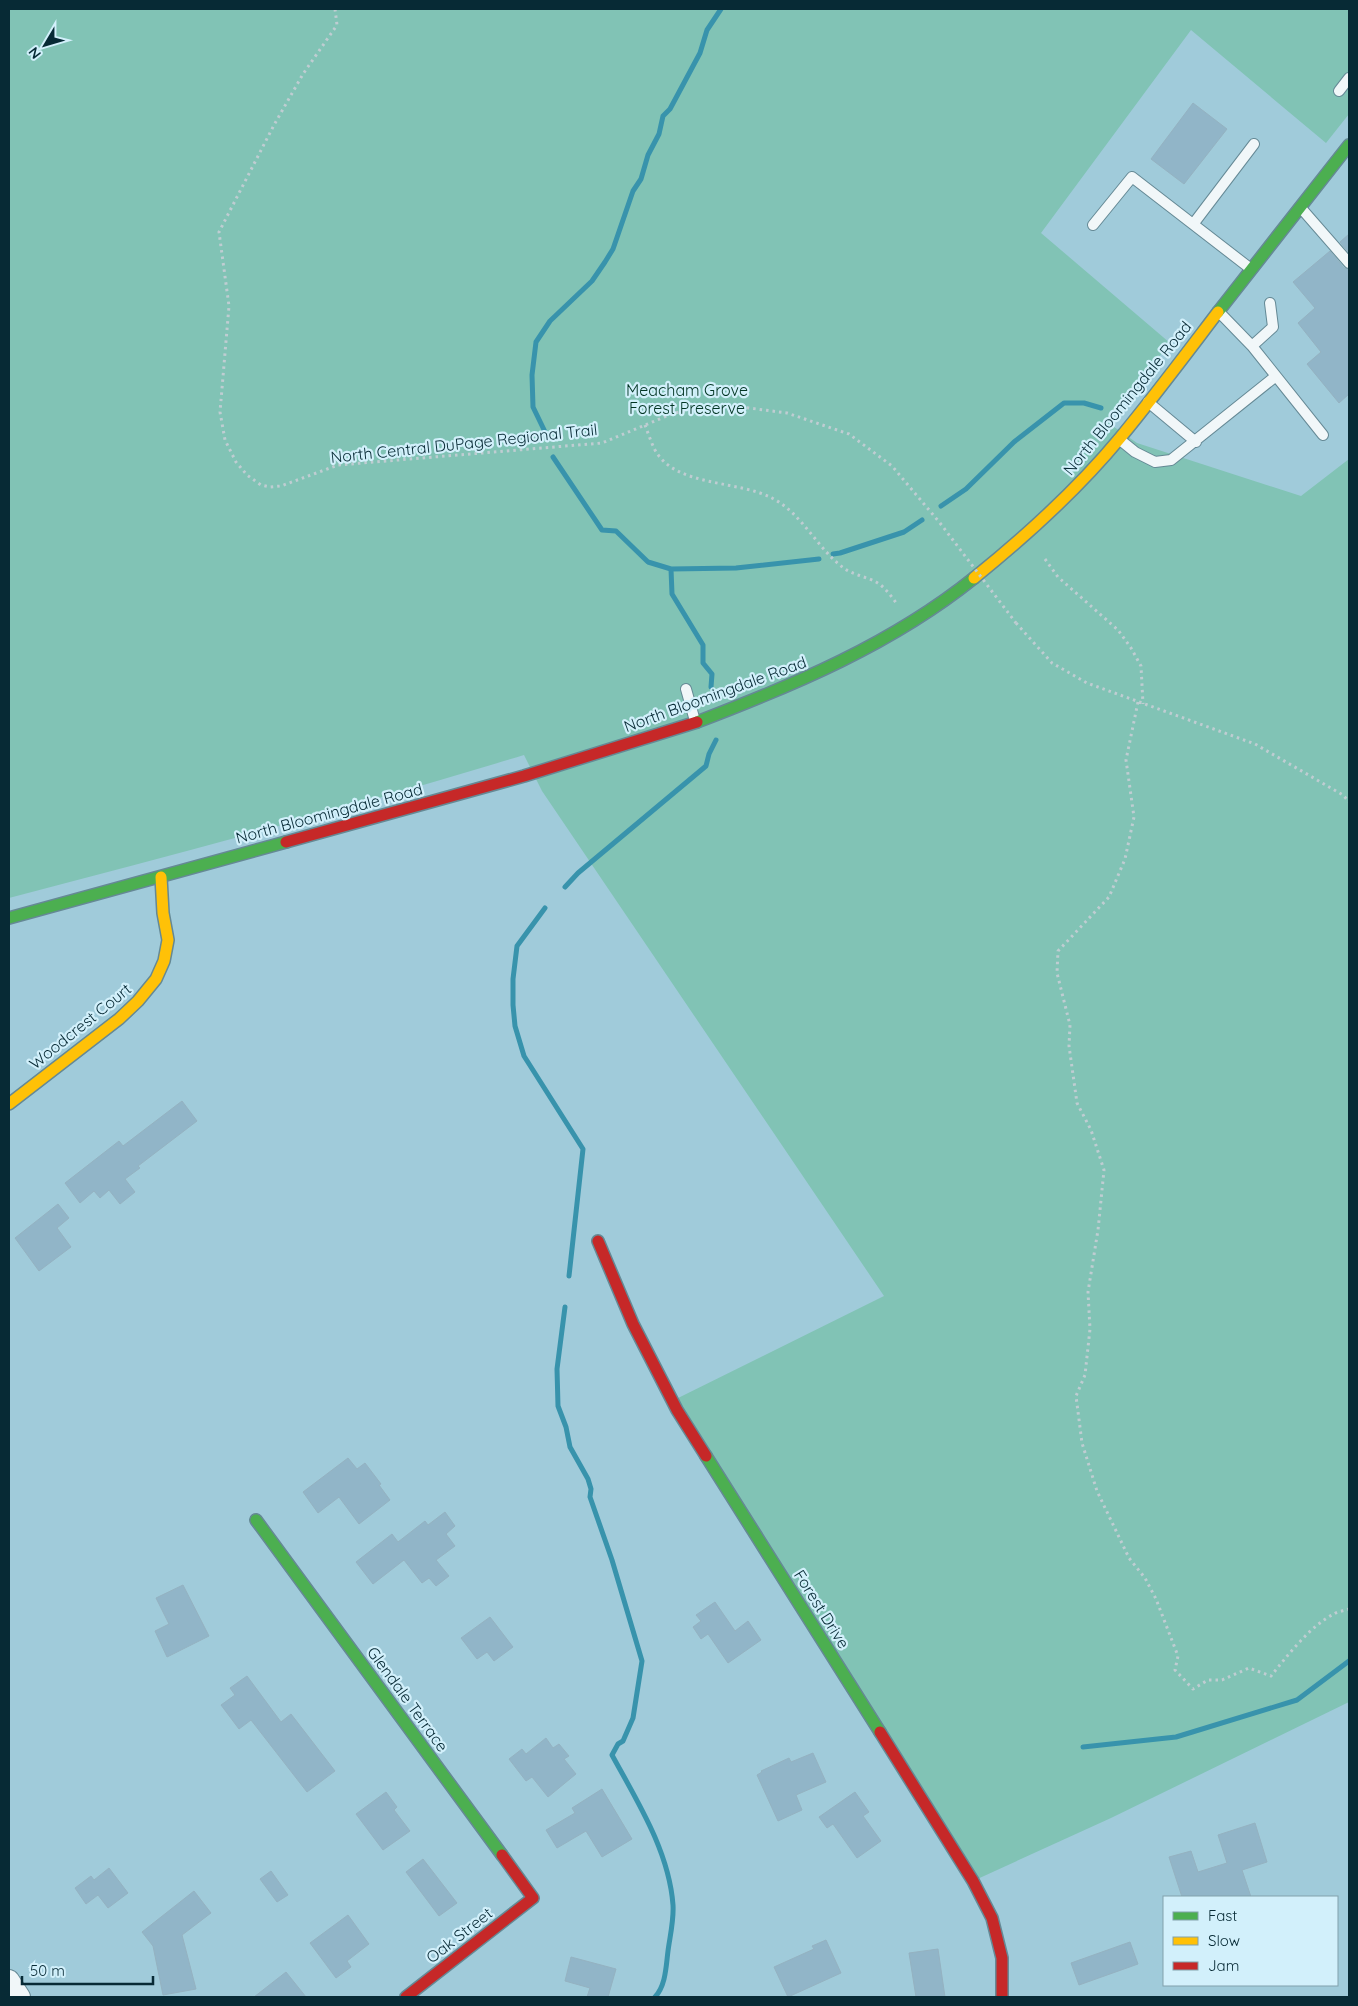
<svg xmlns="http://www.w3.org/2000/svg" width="1358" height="2006" viewBox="0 0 1358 2006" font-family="Quicksand,sans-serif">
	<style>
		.green { fill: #81c3b5 }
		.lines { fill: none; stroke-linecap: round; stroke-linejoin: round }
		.stream { stroke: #3893ac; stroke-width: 5 }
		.building { fill: #91b5c8; stroke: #94b2c1 }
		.lane-casing { stroke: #658995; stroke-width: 12 }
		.street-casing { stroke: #658995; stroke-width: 22 }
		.fast-casing { stroke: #658995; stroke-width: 14 }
		.slow-casing { stroke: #658995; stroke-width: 14 }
		.jam-casing { stroke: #658995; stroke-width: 14 }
		.path { stroke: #bfcdd2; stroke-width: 3; stroke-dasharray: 2.5 4; stroke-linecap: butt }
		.lane { stroke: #f1f7f9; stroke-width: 10 }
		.street { stroke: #f1f7f9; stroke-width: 20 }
		.fast { stroke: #4caf50; stroke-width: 11 }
		.slow { stroke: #ffc107; stroke-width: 11 }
		.jam { stroke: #c62828; stroke-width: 11 }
		.path-bridge { stroke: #bfcdd2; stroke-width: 3; stroke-dasharray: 2.5 4; stroke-linecap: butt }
		.labels { text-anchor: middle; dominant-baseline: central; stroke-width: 4.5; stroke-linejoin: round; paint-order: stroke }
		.park-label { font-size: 16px; fill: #023523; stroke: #d2f0fb }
		.street-label { font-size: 16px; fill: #072a35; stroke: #d2f0fb }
	</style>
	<rect width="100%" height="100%" fill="#a0cbda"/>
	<path class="green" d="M9 9H1349V114L1326 143 1191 30 1041 233 1170 343 1107 422 1137 443 1301 496 1349 459V1702L1111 1818 973 1881 672 1401 884 1296 542 791 524 755C354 807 181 853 9 898Z"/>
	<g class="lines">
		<path class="stream" d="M548 438 533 407 532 375 536 342 550 321 592 281 605 262 613 249 633 191 641 179 648 155 659 134 663 116 670 109 700 53 707 30 721 9
			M553 457 602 530 616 531 648 562 671 569 736 568 819 559
			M941 506 966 489 1014 442 1064 403H1084L1101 408
			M833 554 840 553 904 532 922 520
			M671 569 672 594 703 645V663L712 674 711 687
			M565 887 578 873 706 766 709 754 716 740
			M545 908 517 946 513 979V1005L515 1026 524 1056 583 1149 569 1276
			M565 1307 557 1369 558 1406 566 1427 570 1447 588 1479 591 1489 590 1497 612 1560 642 1661 633 1718 623 1741 618 1744 612 1755C637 1801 669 1851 673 1905 674 1920 670 1936 668 1951 666 1966 666 1985 655 1997
			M1083 1747 1176 1737 1297 1700 1349 1661"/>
	</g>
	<path class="building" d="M1193 103 1227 129 1184 184 1151 159Z
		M1349 234V253L1340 242Z
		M1330 251 1344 268 1349 270V394L1339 403 1307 364 1321 352 1298 323 1315 308 1293 282Z
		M182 1101 197 1121 138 1166 140 1168 125 1179 135 1192 120 1204 109 1190 100 1198 94 1191 80 1203 65 1183 119 1141 123 1146Z
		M58 1204 69 1218 57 1228 71 1247 39 1271 15 1238Z
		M348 1458 357 1469 365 1463 381 1484 379 1485 390 1500 359 1524 339 1497 318 1513 303 1492Z
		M445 1512 455 1526 446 1534 455 1546 436 1560 449 1576 436 1586 429 1578 422 1583 404 1560 373 1584 356 1562 392 1534 398 1542 425 1521 428 1525Z
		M183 1585 209 1636 167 1657 155 1631 169 1624 156 1598Z
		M715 1602 735 1631 748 1621 761 1640 728 1663 708 1634 701 1639 693 1627 701 1621 696 1615Z
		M490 1617 513 1647 494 1661 487 1652 477 1659 461 1638Z
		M247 1676 281 1722 291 1714 335 1771 307 1792 251 1720 239 1729 221 1705 235 1695 230 1688Z
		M546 1738 553 1748 559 1744 569 1756 564 1759 576 1774 548 1797 532 1777 526 1781 509 1759 522 1749 526 1754Z
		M813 1753 826 1782 796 1795 802 1810 778 1821 757 1775 762 1772 761 1771 789 1758 791 1762Z
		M602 1789 632 1839 602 1857 586 1831 557 1848 546 1830 575 1813 572 1808Z
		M386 1792 397 1807 394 1810 410 1831 383 1850 356 1814Z
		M855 1792 869 1812 863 1816 881 1841 857 1858 833 1824 827 1828 819 1817Z
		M1255 1823 1267 1862 1242 1870 1251 1897H1182L1169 1857 1191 1851 1198 1872 1227 1863 1218 1835Z
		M423 1859 457 1903 439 1916 406 1872Z
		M109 1868 128 1893 108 1908 98 1895 86 1904 75 1888 91 1876 94 1880Z
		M271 1871 288 1895 277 1902 260 1879Z
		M194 1891 211 1913 182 1935 196 1989 163 1995 153 1946 142 1932Z
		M348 1915 369 1944 347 1961 351 1967 336 1978 310 1943Z
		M826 1940 841 1973 788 1997 774 1967 814 1949 812 1946Z
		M1130 1942 1138 1964 1079 1985 1071 1963Z
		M938 1949 945 1997H916L909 1953Z
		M571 1957 616 1969 608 1997H587L590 1988 565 1981Z
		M286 1972 306 1997H254Z"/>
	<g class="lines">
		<g class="lane-casing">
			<path id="lane" d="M1339 91 1349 78
				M1301 208 1349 263
				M1194 223 1254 144
				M1093 225 1132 177 1251 269
				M1219 312 1252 346 1323 435
				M1252 346 1273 327 1270 303
				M1148 402 1196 442
				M1119 439 1135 452 1155 462 1171 460 1276 376
				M686 689 695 721"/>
		</g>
		<g class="street-casing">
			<path id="street" d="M9 1980 20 1997"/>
		</g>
		<g class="fast-casing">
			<path id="fast" d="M1218 312 1349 145
				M697 722C794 685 892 644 974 578
				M9 918 286 842
				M706 1456 880 1732
				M256 1520 502 1855"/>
		</g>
		<g class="slow-casing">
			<path id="slow" d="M974 578C1026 536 1077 490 1120 438 1154 397 1186 354 1218 312
				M9 1104 119 1019 138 1001 156 979 164 961 168 940 163 913 161 877"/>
		</g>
		<g class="jam-casing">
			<path id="jam" d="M286 842 524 776 697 722
				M598 1241 633 1324 677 1410 706 1456
				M880 1732 973 1881 992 1918 1002 1958V1997
				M406 1997 533 1898 502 1855"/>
		</g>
		<path class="path" d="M335 9 337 25 303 74 274 125 219 232 229 306 220 412 225 440 236 462 247 475 261 485 270 487 281 486 338 465 602 443 674 413 726 405 787 413 849 434 892 466 940 523
			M645 425C648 433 651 442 655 450 675 487 738 480 772 498 803 514 817 549 845 569 854 575 867 577 876 582 885 587 891 596 897 604
			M1045 559 1058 577 1118 630 1131 648 1141 666 1143 704
			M1016 623 1052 663 1087 683 1255 744 1343 795 1349 802
			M1138 702 1126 760 1134 817 1125 859 1109 897 1058 951 1057 973 1070 1025 1069 1046 1077 1103 1091 1130 1104 1170 1098 1230 1088 1292 1090 1329 1085 1375 1076 1396 1082 1443 1097 1491 1129 1558 1145 1578 1156 1599 1178 1656 1175 1670 1193 1689 1208 1680H1222L1249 1668 1271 1676C1287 1656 1311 1625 1334 1614 1338 1611 1344 1611 1349 1609"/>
		<use href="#lane" class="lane"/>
		<use href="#street" class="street"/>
		<use href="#fast" class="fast"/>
		<use href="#slow" class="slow"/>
		<use href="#jam" class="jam"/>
		<path class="path-bridge" d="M940 523 1016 623"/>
	</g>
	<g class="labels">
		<g class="park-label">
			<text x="687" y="390">Meacham Grove<tspan x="687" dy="18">Forest Preserve</tspan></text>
		</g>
		<g class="street-label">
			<text transform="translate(1127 398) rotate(-51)">North Bloomingdale Road</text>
			<text transform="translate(464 443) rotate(-6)">North Central DuPage Regional Trail</text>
			<text transform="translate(715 694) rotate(-20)">North Bloomingdale Road</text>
			<text transform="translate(329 813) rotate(-15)">North Bloomingdale Road</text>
			<text transform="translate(80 1026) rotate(-39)">Woodcrest Court</text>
			<text transform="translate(822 1609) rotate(58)">Forest Drive</text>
			<text transform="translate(408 1699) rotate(54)">Glendale Terrace</text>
			<text transform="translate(459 1935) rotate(-38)">Oak Street</text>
		</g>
	</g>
	<rect width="1358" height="2006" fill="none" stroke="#072a35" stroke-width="20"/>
	<rect x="1163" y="1896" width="175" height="90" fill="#d2f0fb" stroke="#81a1ac"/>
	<rect x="1173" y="1912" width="25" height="8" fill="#4caf50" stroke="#81a1ac"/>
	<text x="1208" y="1921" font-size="15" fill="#072a35">Fast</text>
	<rect x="1173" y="1937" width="25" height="8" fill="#ffc107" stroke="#81a1ac"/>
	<text x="1208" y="1946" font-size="15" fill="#072a35">Slow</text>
	<rect x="1173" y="1962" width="25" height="8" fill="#c62828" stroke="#81a1ac"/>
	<text x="1208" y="1971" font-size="15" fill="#072a35">Jam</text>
	<g transform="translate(45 45) rotate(232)" stroke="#d2f0fb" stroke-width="4" paint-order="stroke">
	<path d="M0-4L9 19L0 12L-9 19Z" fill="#072a35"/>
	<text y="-8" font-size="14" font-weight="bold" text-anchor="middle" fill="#072a35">N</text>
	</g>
	<path d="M22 1976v8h131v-8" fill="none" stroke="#072a35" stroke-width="2.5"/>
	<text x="30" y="1976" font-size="15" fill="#072a35" stroke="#d2f0fb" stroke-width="4" paint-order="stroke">50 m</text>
</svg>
